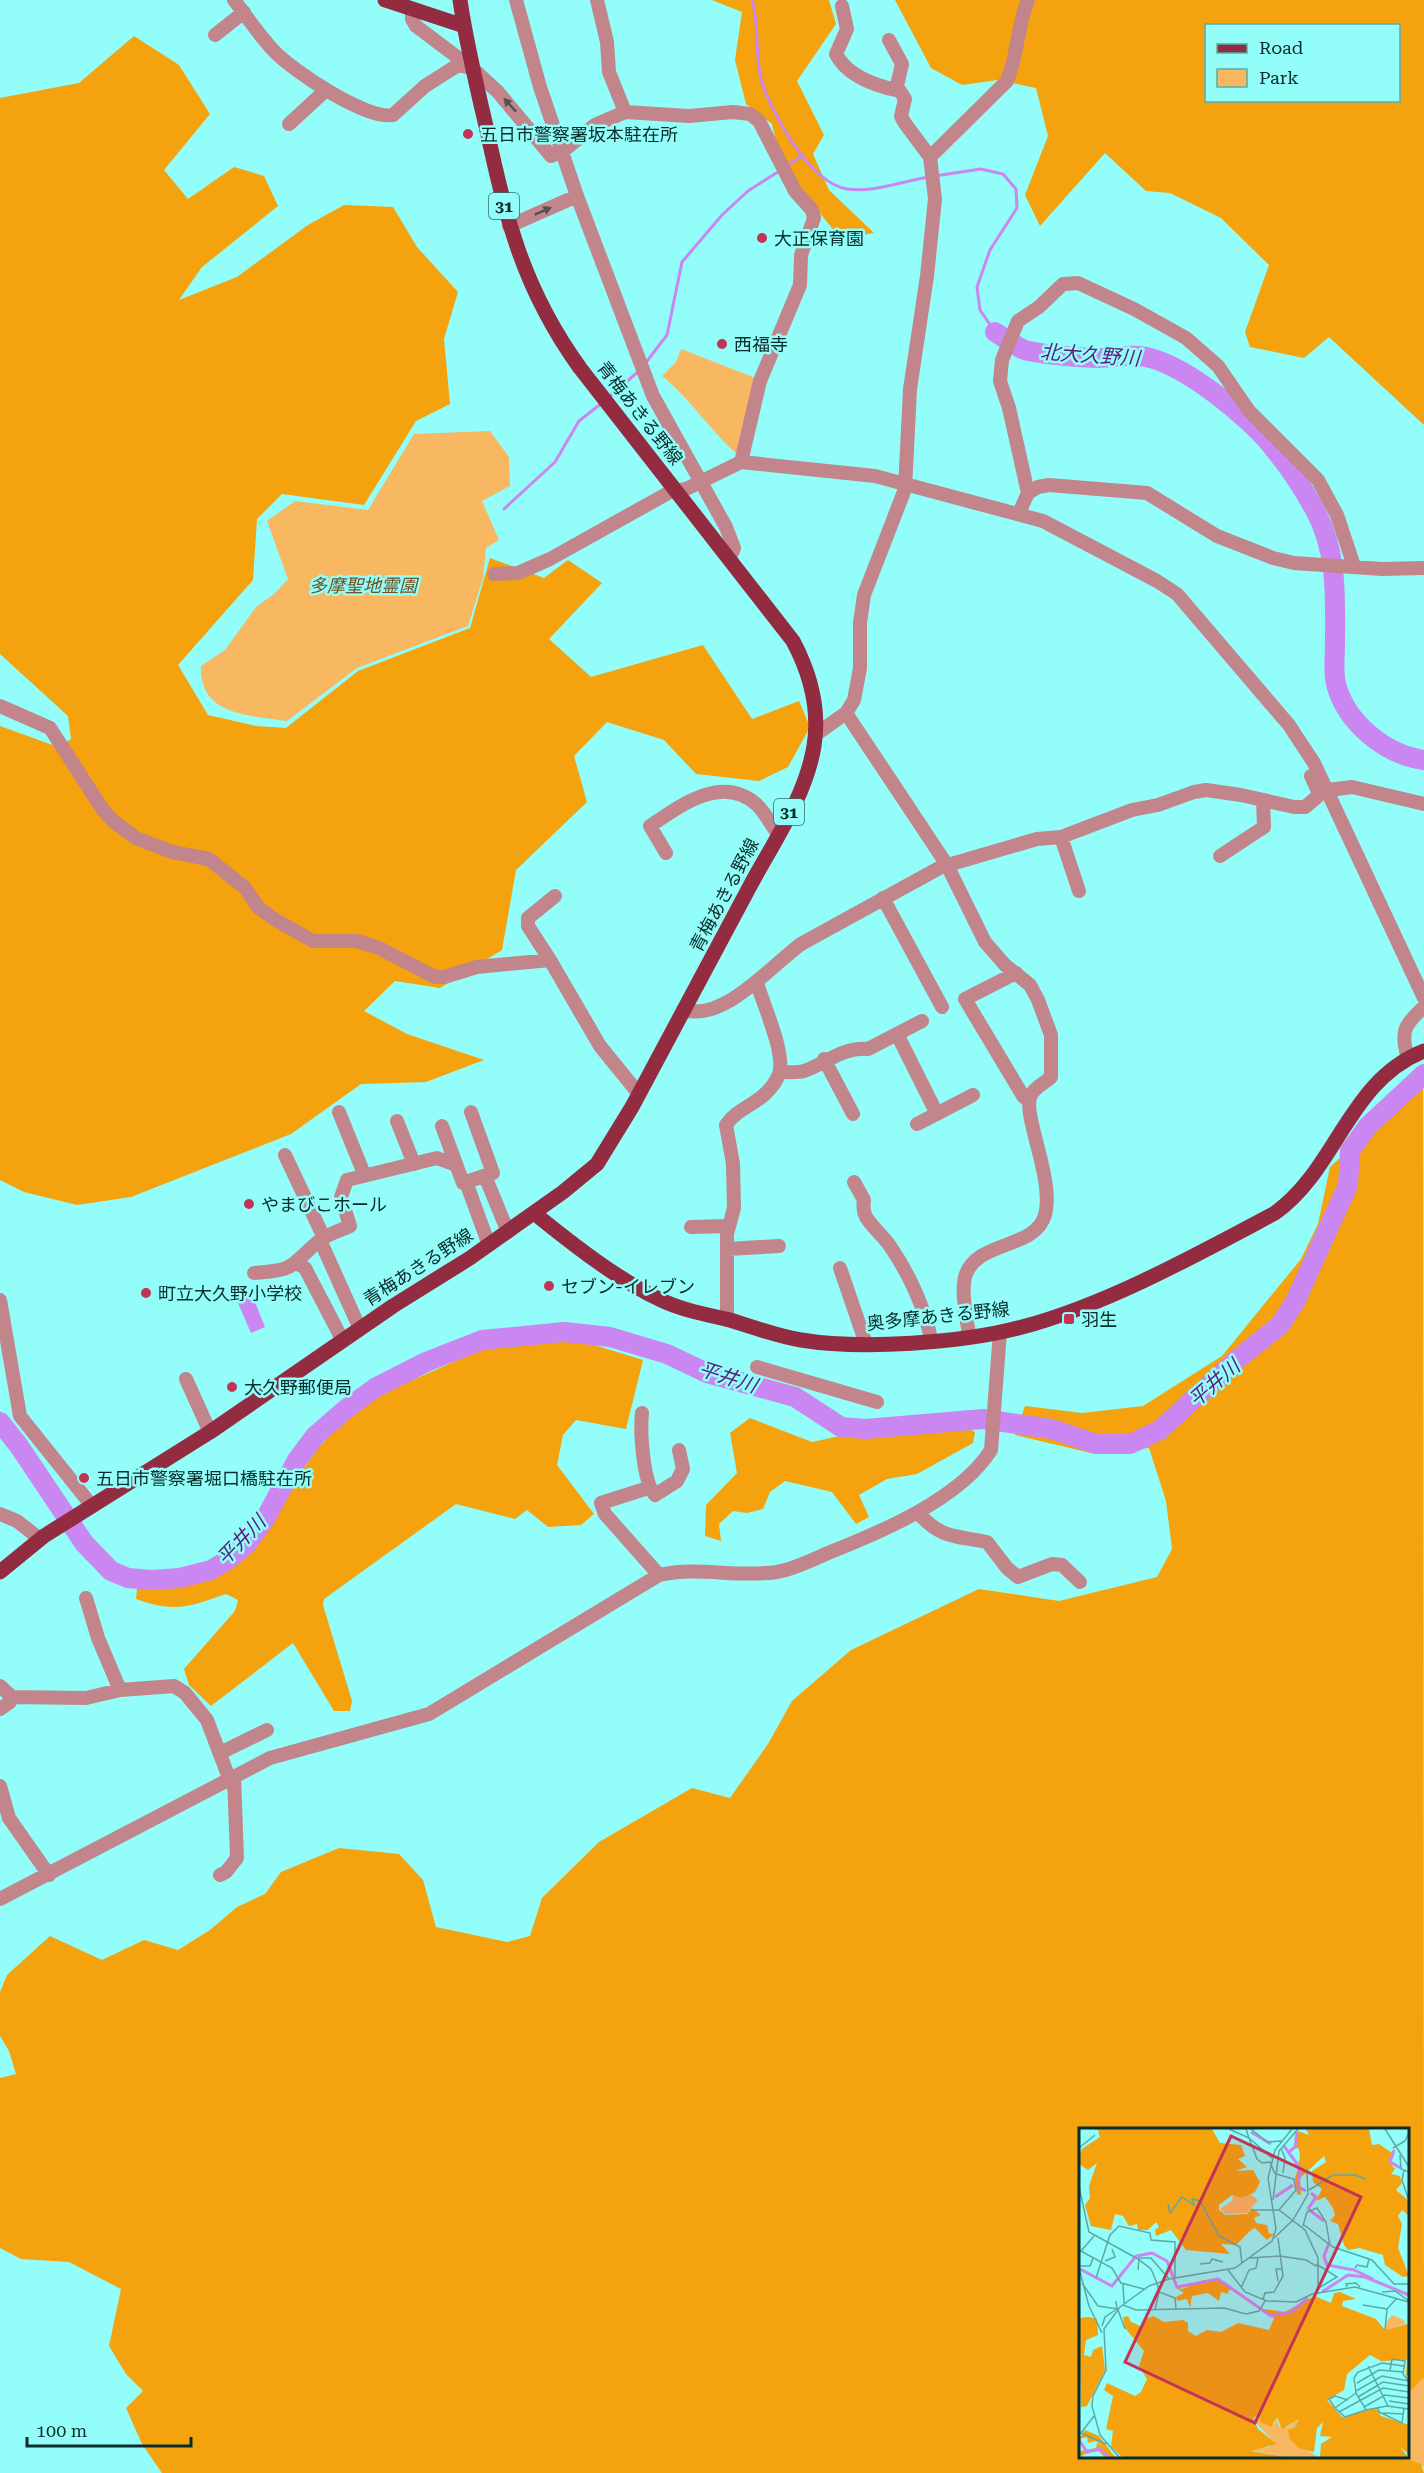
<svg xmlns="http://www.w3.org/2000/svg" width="1424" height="2473" viewBox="0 0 1424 2473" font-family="'Roboto Serif','Noto Sans JP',serif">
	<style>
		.green { fill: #f8b761 }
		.forest { fill: #f4a20d; fill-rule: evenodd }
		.water { fill: #ca86f1 }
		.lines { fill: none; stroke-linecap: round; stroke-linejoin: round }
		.stream { stroke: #ca86f1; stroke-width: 3 }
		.river { stroke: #ca86f1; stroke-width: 20 }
		.minor { stroke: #c1858b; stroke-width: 14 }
		.major { stroke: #942c41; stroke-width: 15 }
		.oneway { fill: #535052 }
		.poi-dot { fill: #c33354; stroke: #92fdf9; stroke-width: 2 }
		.labels { text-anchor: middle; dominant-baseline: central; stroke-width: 5; stroke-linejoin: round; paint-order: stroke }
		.shield { fill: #92fdf9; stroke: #326b6a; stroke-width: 1.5 }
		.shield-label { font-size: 16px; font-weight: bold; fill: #092d2c }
		.poi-label { font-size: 18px; fill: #092d2c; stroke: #92fdf9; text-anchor: start }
		.street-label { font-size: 18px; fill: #092d2c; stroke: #92fdf9 }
		.park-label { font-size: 18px; font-style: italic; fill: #725021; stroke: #92fdf9 }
		.water-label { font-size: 20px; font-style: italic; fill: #5c1c7a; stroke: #92fdf9 }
		.inset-river { fill: none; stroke: #ca86f1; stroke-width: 3 }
		.inset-road { fill: none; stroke: #5baaa7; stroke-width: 1.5 }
		.view { fill: #c33354; fill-opacity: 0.15; stroke: #c33354; stroke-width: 3 }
		.inset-edge { fill: none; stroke: #092d2c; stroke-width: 3 }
	</style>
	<rect width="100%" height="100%" fill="#92fdf9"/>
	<path class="green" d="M681 349 758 379 737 454C709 430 692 400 662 376L676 362Z
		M490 431 509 457 510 486 482 501 499 540 486 548 483 578 468 626 357 668 287 721C249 715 199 716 201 666L225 650 256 607 274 594 288 579 267 521 295 501 368 510 414 434Z
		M1423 2375 1424 2377V2467L1398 2457 1408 2456V2393Z"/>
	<path class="forest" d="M712 0H829L836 24 797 81 824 135 813 154 829 190 874 233 840 238 802 191 778 150 772 124 746 104 735 60 742 12Z
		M895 0H1424V425L1329 337 1304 358 1250 347 1245 332 1269 265 1221 218 1170 193 1146 191 1105 153 1040 226 1025 195 1048 136 1036 88 998 80 962 85 931 68ZM1206 26H1398V100H1206Z
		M134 36 179 65 210 114 164 170 188 199 234 167 264 176 278 206 202 267 179 300 237 277 308 225 344 205 393 207 417 247 458 292 444 339 450 404 416 421 364 505 282 494 257 519 253 580 178 665 208 715 256 726 286 728 358 671 470 628 490 558 544 578 568 560 602 583 549 639 591 677 703 645 752 719 799 701 810 727 788 767 759 781 696 774 664 740 607 722 574 756 587 802 516 870 502 950 440 988 395 981 364 1011 407 1034 484 1060 426 1082 361 1084 291 1134 131 1197 77 1205 24 1192 0 1180V726L58 747 71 739 68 716 0 654V98L79 83Z
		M1423 1083 1424 2377 1408 2393V2130H1080V2456H1398L1421 2464 1424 2473H162L142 2444 126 2408 143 2391 126 2374 109 2346 121 2289 69 2262 21 2259 0 2248V2078L16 2074 9 2051 0 2036V1992L7 1975 50 1936 102 1960 144 1940 178 1950 210 1930 237 1907 265 1894 281 1872 339 1848 399 1854 423 1880 436 1927 507 1942 530 1936 542 1898 599 1842 692 1788 730 1798 768 1744 792 1701 851 1650 979 1589 1059 1601 1157 1577 1172 1549 1166 1501 1149 1448 1091 1453 1015 1435 1025 1406 1082 1413 1143 1406 1222 1356 1301 1259 1318 1224 1330 1167Z
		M578 1340 643 1360 626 1429 576 1420 563 1435 557 1465 594 1514 581 1525 548 1527 527 1510 515 1519 456 1504 324 1599 323 1605 352 1701 350 1711H334L293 1643 211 1706 189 1685 184 1669 235 1611 238 1600 226 1594C188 1607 176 1613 136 1599L137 1589 204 1579 258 1534 318 1448 361 1403 485 1348Z
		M750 1418 812 1442 858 1432 968 1429 975 1432 973 1443 917 1474 887 1479 859 1495 869 1517 856 1524 832 1492 785 1481 770 1492 763 1509 747 1513 733 1511 719 1524 721 1541 705 1536 706 1505 737 1473 730 1433Z"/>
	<path class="water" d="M250 1290 265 1327 251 1333 235 1296Z"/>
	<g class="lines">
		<path class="stream" d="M752 0C760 26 754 56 762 82 772 114 810 183 847 189 873 193 903 181 929 177
			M786 166 802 156
			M935 176 981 169 1003 174 1016 189 1017 208 990 250 977 287 980 310 995 332
			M644 365 667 335 682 262 722 215 748 191 781 170
			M609 397 640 370
			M504 509 555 462 579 421 602 403"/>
		<path class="river" d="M995 332C1004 338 1013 344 1022 349 1034 354 1084 358 1099 358 1112 358 1126 355 1139 356 1179 359 1251 418 1275 450 1290 468 1304 490 1315 510 1338 553 1335 597 1335 643 1335 656 1333 672 1336 684 1346 723 1386 755 1424 760
			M0 1422 19 1446 84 1543 111 1571 128 1578 151 1580 180 1578 211 1570 229 1559 247 1544 265 1519 297 1460 315 1436 346 1409 375 1388 426 1362 482 1340 564 1332 610 1337 667 1354 707 1373 795 1397 841 1427 866 1429 983 1419 1052 1429 1096 1444H1130L1160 1430 1234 1362 1280 1325 1295 1302 1348 1185 1350 1151 1368 1126 1424 1074"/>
		<path class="minor" d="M234 0C247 17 259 35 274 51 293 71 366 120 393 115L425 86 458 65 471 68
			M516 0 540 87 577 196 653 396 726 527 734 548 730 558
			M597 0 607 42 609 72 625 112
			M412 9V19L416 26 473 69 498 92 551 156 563 151 595 125 625 112 689 116 733 112 750 114 759 121 795 191 812 210 814 218 801 255 800 285 760 381 741 462
			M215 35 244 12
			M889 40 902 64 896 90
			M289 124 326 90
			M930 157 1007 81C1018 55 1017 26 1028 0
			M509 226 577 196
			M1028 493 1038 487 1049 485 1147 493 1217 536 1273 558 1294 563 1382 569 1424 568
			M1019 513 1028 493 1009 408 1000 381 1002 360 1018 321 1039 307 1063 284 1078 283 1134 309 1186 338 1218 366 1249 411 1318 480 1337 515 1354 566
			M494 574 518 573 550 559 670 492 686 489 741 462 875 476 1043 521 1157 581 1177 594 1289 725 1314 763 1424 998
			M0 706 50 728 103 810 113 821 136 838 172 852 209 859 245 888 258 907 274 919 313 941H357L379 948 435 977H444L477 967 550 960 600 1046 639 1094
			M846 713 947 865 985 942 1005 965 1030 985 1038 1000 1051 1035V1077C1044 1084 1036 1086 1031 1095 1021 1113 1055 1179 1045 1215 1035 1250 975 1240 965 1277 961 1295 967 1318 969 1336
			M815 735 846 713 854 700 860 668V623L864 595 905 489 910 389 927 276 935 199 930 157 904 122 901 116 905 99 900 91C876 86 847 76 836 54L847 29 842 6
			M1328 790 1352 787 1424 804
			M1061 837 1079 891
			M666 853 650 826C680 806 721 774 756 804 765 812 771 825 778 834
			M1220 856 1264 827 1263 800
			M883 898 942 1007
			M550 960 528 926V918L555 896
			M1016 973 965 999 1023 1096 1029 1101
			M684 1010C724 1022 772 965 801 944L941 867 1037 839 1061 837 1132 810 1158 805 1194 792 1206 790 1241 795 1294 807H1305L1317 797 1318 791 1311 776
			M897 1034 937 1114
			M1408 1058C1400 1032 1404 1025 1424 1007
			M824 1059 853 1114
			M780 1072C787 1072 797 1073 804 1071 824 1065 843 1046 868 1049L922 1021
			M339 1112 364 1174
			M397 1121 414 1164
			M917 1124 973 1095
			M442 1126 463 1183 493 1173 471 1112
			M285 1155 324 1238
			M485 1176 508 1232
			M466 1182 489 1245
			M854 1182 864 1200C863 1206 863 1211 866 1217 873 1228 883 1236 890 1246 908 1272 926 1310 931 1340
			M691 1227 729 1226
			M320 1240 360 1329
			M727 1249 779 1246
			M298 1264 305 1268 343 1341
			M840 1268 866 1344
			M254 1273C298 1270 289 1266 320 1240 328 1234 341 1230 350 1226L341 1197 347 1180 437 1158 456 1165
			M0 1300 20 1416 92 1506
			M727 1320V1234L734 1208 733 1164 726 1125C737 1109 753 1106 766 1093 771 1088 777 1080 779 1074 786 1054 763 1004 757 983
			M757 1367 877 1402
			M186 1379 210 1432
			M642 1413C640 1432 643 1482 655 1495L677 1481 683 1469 679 1450
			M648 1488 601 1503 605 1514 659 1575
			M918 1513C943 1540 955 1535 987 1542L1007 1568 1018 1577 1052 1564 1062 1565 1080 1582
			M0 1514 17 1521 40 1539
			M86 1598 98 1638 120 1690
			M0 1686 12 1697 86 1698 120 1690 174 1686 185 1693 207 1720 229 1778
			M0 1709 10 1702 12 1697
			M220 1753 267 1730
			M0 1786 9 1818 49 1875
			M220 1875 226 1872 237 1858 234 1776
			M0 1899 270 1758 429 1714 659 1575C698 1566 738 1578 777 1572 795 1569 812 1560 828 1553 881 1532 960 1499 991 1450L1000 1332"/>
		<path class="major" d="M385 0 464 26
			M534 1213C571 1243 618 1280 661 1300 682 1310 704 1314 726 1319 751 1326 775 1336 801 1340 861 1350 963 1343 1022 1327 1106 1305 1198 1254 1275 1213 1337 1169 1348 1081 1424 1051
			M0 1572 44 1536 210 1432 393 1306 470 1258 563 1192 597 1164 632 1107C671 1033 711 960 750 886 773 843 806 796 814 746 820 709 810 673 793 641L580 368C523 289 506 219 486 126 476 84 466 42 460 0"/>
	</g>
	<defs><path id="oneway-solid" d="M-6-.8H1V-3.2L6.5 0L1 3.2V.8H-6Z" transform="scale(1.5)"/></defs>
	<g class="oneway">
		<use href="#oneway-solid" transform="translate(510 105) rotate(-133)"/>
		<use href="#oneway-solid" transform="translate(543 211) rotate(-24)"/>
	</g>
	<g class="poi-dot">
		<circle cx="468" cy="134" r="6"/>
		<circle cx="762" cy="238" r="6"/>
		<circle cx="722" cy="344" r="6"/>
		<circle cx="249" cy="1204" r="6"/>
		<circle cx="549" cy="1286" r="6"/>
		<circle cx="146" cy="1293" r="6"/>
		<rect x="1063" y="1313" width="12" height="12" rx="3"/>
		<circle cx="232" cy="1387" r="6"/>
		<circle cx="84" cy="1478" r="6"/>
	</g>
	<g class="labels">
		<g class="shield">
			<rect x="489" y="193" width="30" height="26" rx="4.5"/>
			<rect x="774" y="799" width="30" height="26" rx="4.5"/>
		</g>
		<g class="shield-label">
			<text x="504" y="206">31</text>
			<text x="789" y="812">31</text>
		</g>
		<g class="poi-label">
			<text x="480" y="134">五日市警察署坂本駐在所</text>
			<text x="774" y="238">大正保育園</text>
			<text x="734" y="344">西福寺</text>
			<text x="261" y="1204">やまびこホール</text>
			<text x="561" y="1286">セブン-イレブン</text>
			<text x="158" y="1293">町立大久野小学校</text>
			<text x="1081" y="1319">羽生</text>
			<text x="244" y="1387">大久野郵便局</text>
			<text x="96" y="1478">五日市警察署堀口橋駐在所</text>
		</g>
		<g class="street-label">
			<text transform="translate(640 413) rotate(52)">青梅あきる野線</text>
			<text transform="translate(724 895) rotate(-62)">青梅あきる野線</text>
			<text transform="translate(418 1267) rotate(-33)">青梅あきる野線</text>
			<text transform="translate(938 1316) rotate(-6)">奥多摩あきる野線</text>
		</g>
		<g class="park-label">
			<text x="363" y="585">多摩聖地霊園</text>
		</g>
		<g class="water-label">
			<text transform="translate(1090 355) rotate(4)">北大久野川</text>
			<text transform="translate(728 1377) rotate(18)">平井川</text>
			<text transform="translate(1214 1383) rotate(-41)">平井川</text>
			<text transform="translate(241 1540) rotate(-46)">平井川</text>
		</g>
	</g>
	<g transform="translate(1079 2128)">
		<rect width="330" height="330" fill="#92fdf9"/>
		<path d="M171 66 179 72 168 85 147 86 141 81 153 73 154 67 164 70ZM313 187 325 192 326 196 307 202 306 196ZM181 286V290L196 296 197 288 200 298 208 299 220 291 217 298 212 299 216 314 239 329H206L171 322 190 319 194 313 174 292Z" fill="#f8b761"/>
		<path d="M14 1H133L141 15 162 17 166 28 159 31 168 39 156 43 174 42 181 54 176 64 163 70 153 67 140 77V82L147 87 168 86 173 80 182 87 175 90 177 95 188 97 190 106H195L188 112 176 100 172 102 157 117 142 116 151 126 107 122 92 102 77 108 76 102 80 99 77 94 69 102H59L58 96 50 98 44 88 36 86 32 102 12 98 6 77 11 70 10 58 18 35 9 42 0 36V27L3 21 21 9 19 2ZM227 1H290L293 17 300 16 313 25 311 35 316 41 312 46 321 48 323 55 317 62 330 73V88L323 82 319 88 323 96 319 120 330 148 324 149 306 137 304 127 280 120 269 122 265 117 259 96 251 93 256 87 254 80 246 69 237 73 243 61 234 54 233 43 247 34 245 28 221 50 222 67 218 66 216 50 219 41 214 36H219L221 30 220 21 215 19 219 3 230 7ZM125 152H138L152 160 148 166 142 164 140 173 129 165 113 168 111 180 108 171 98 173 97 169 105 165 96 159 103 161ZM261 164 277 171 264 173 263 178 297 191 306 202 329 196 330 250 327 247 328 232 302 233 291 227 268 246 265 262 248 272 263 289 297 280 302 288 330 297V326L321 319 329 329H241L242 316 253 309 241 308 244 294 238 300 235 324 220 320 211 311 209 302 217 298 220 291 203 301 198 289 192 299 182 294 180 286 174 290 179 301 198 316 172 323 206 329H43L32 319 34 303 27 301 34 268 25 262 28 255 56 268 62 264 68 251 60 238 65 223 46 200 44 189 49 188 52 194 64 199 65 192 74 188 85 194 104 192 109 195V203L117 208 128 202 142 204 159 195 190 202 195 190 183 183 185 181 206 184 236 168 252 175 255 165ZM10 189 18 191 19 207 7 212 5 227 12 229 14 222 23 218 26 242 8 278 2 279 0 190ZM6 302 20 308 36 329H26L17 321 0 329 1 323 17 320 18 315 23 317 17 313 9 315 8 309 0 311Z" fill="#f4a20d"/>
		<path class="inset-river" d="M172 4 192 16M205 18 221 40 219 59 227 63M315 22 311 34 322 40M210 24 216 19 218 4M196 69 214 57M229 81 237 69 232 65M229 81 245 93M250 115 245 128 248 137 275 142 294 151M1 141 33 158 57 128 73 125 88 133 98 159 139 151 192 188 212 184 229 170M243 164 269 147 286 149 330 167M0 312 8 324 21 321 29 329"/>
		<path class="inset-road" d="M150 1 170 10 178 31 183 35 191 34 196 46M167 1 170 10 193 30M172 1 188 14 203 13M306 1 330 39M0 20 16 7M202 20 206 30 204 45M314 20 326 13 330 5M321 27 322 41 330 44M325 42 323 52 330 73M197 46 215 51 217 62 200 82M0 59 10 104 59 131 72 141 78 155M230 62 254 47H276L286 51M194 72 200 23 219 1M89 76 91 85 103 69 115 77 113 71 121 73 140 108 161 119 163 136M172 82H200L226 102 239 130V161M225 97 254 119 293 132 315 156H330M224 98 228 84 238 80 247 94 251 118M195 110 214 92 229 66 228 45M0 122 33 140 42 155 65 161M2 123 15 108M171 130 201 128 227 132 237 138 239 135M26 133 36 129 33 121M121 136 131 135 133 131 144 134M0 138H11L14 130M0 140 10 178 23 205M276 140 278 137 288 139 290 131M59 142 60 130H72L90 151M149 142 166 164 188 173 217 174 233 166 276 159 330 174M17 150 31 107 40 98 71 105 72 112 96 114V150M199 153 197 141H203M3 155 19 178 39 181M78 155 80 164 96 170 97 181M44 156 45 175M268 159 267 156 277 155 281 159M162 160 170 142 177 140 179 130M238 161 258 149 239 137M303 164 316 163 330 173M184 171 186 165 195 164 204 148 199 110M44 177 57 182 145 180 167 186 180 183 186 173M284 177 308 181M39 182 46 201M76 182 80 164M23 198 26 189 38 181 37 173M306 202 308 181 318 170M289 238 309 278M311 242 313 231 326 233 324 246 329 252M278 255 300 242 324 244M277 263 303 248 330 253M277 265 287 282 308 278 330 281M279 269 304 254 330 258M310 273 330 276M285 279 306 267 330 270M299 279 300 284 323 295 325 280M256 280 250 271 256 268 269 272M287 282 266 289 256 280 277 265 275 250 279 244 303 235 325 238M260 284 304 260 330 264M304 285 325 286M15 288 2 305 27 316M40 329 21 307 13 278 14 268 27 242 25 201 41 179 70 158 90 151 156 140 193 113 197 101 189 50 196 22 213 1"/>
		<path class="view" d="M152 8 282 69 176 295 46 234Z"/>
		<rect width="330" height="330" class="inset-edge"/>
	</g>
	<rect x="1205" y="24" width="195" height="78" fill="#92fdf9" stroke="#5baaa7" stroke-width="1.5"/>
	<rect x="1217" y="44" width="30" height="9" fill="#942c41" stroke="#5baaa7" stroke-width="1.5"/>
	<text x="1259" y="54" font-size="18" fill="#092d2c">Road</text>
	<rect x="1217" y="69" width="30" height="18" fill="#f8b761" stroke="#5baaa7" stroke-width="1.5"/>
	<text x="1259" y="84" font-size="18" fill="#092d2c">Park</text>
	<path d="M27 2437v9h164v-9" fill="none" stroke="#092d2c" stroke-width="3"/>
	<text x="36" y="2437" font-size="18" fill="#092d2c" stroke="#92fdf9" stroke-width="4.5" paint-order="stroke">100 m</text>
</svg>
